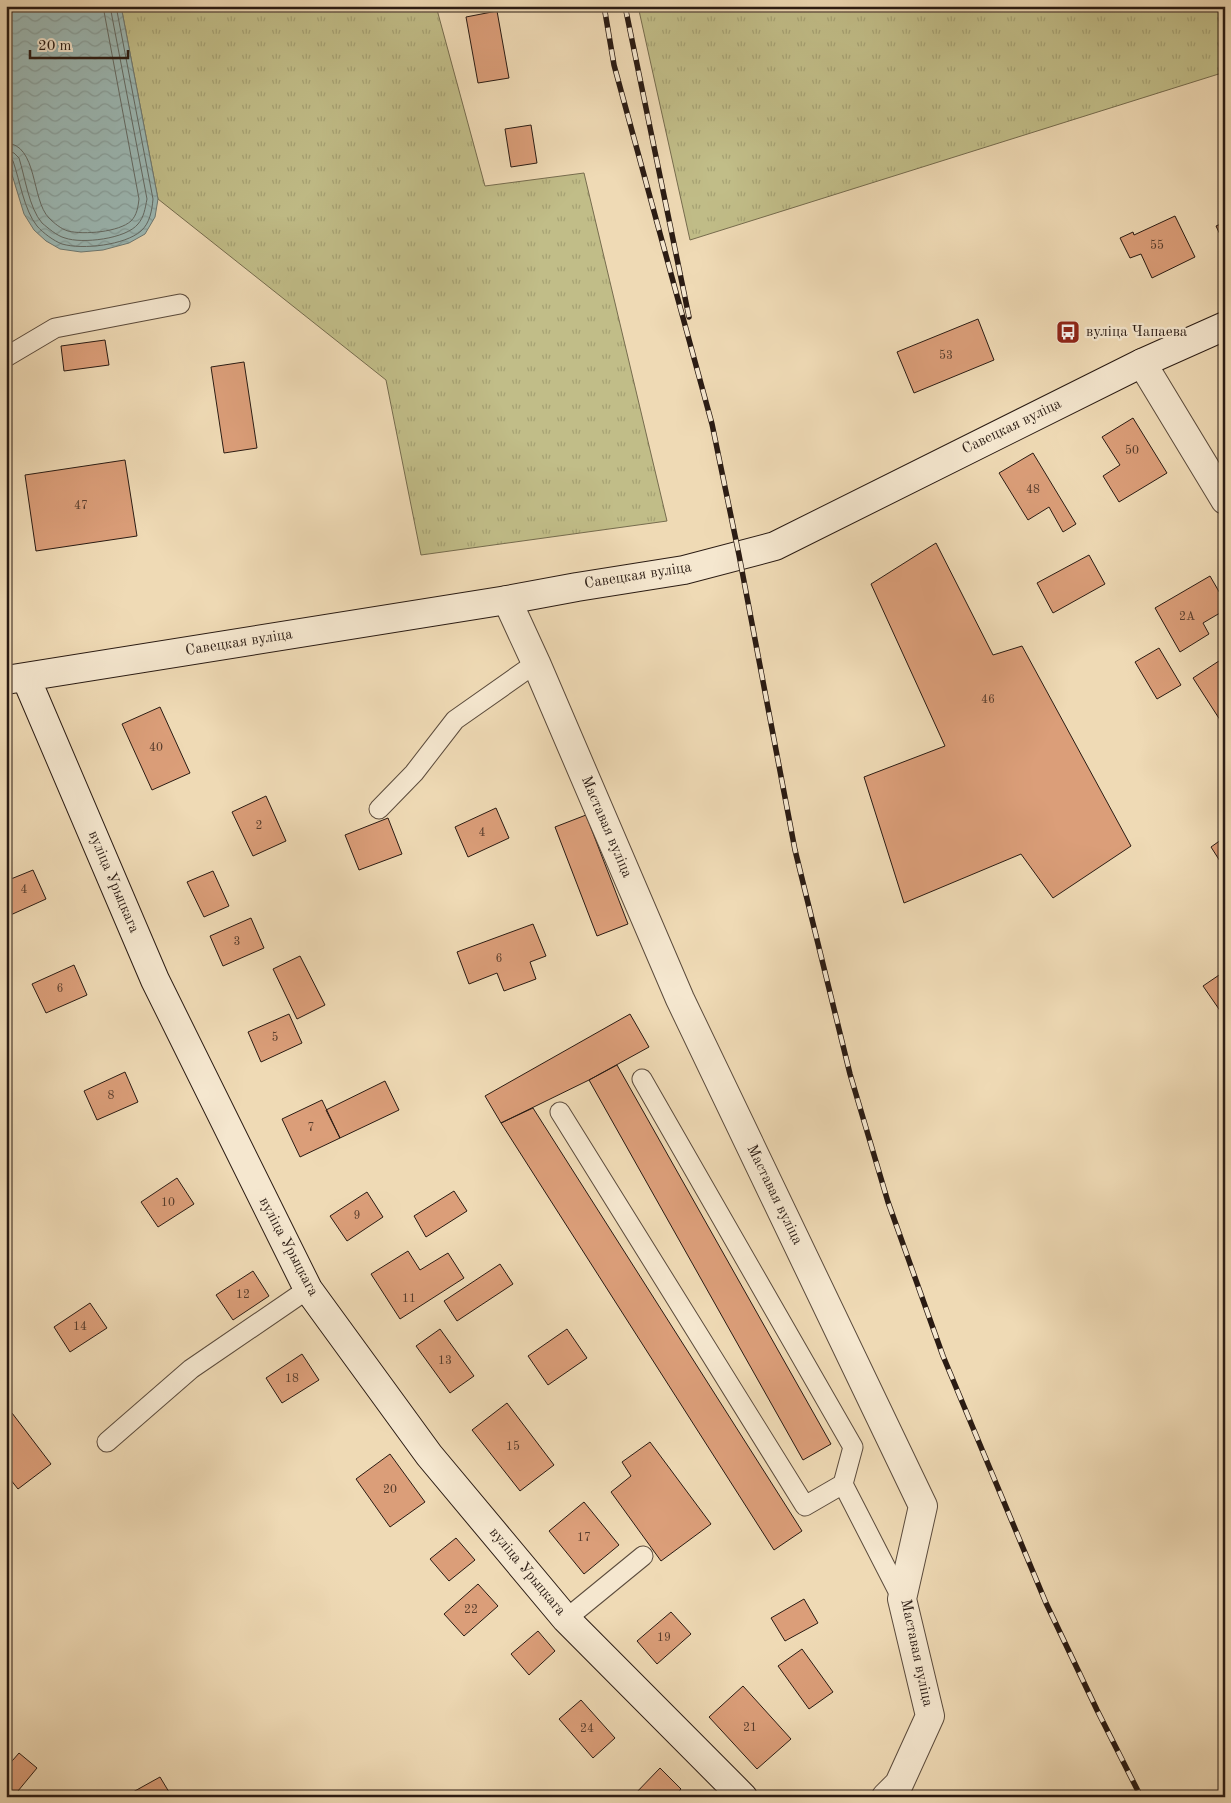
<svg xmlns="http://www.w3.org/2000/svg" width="1231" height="1803" viewBox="0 0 1231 1803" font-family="'Old Standard TT',serif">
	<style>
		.grass { fill: url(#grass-tufts); stroke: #766c4e }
		.water { fill: url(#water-waves); stroke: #6e7a74 }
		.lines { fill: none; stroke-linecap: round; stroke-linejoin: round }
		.shore { stroke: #636a64; stroke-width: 1 }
		.building { fill: #db9e79; stroke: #2a1b13 }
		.lane-casing { stroke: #5b4b3c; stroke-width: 21 }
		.street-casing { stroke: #5b4b3c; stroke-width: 30 }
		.secondary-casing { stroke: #2a1b13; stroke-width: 30 }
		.lane { stroke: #f5e7cf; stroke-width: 19 }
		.street { stroke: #f5e7cf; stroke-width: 28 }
		.secondary { stroke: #f5e7cf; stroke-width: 28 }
		.rail-casing { stroke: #2a1b13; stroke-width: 5.5 }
		.rail { stroke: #f5e7cf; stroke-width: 4; stroke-dasharray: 11; stroke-linecap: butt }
		.labels { text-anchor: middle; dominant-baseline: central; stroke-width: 4.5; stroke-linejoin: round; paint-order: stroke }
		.number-label { font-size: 12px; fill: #563c2c }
		.poi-label { font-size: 15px; fill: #2a1b13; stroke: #f5e7cf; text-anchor: start }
		.street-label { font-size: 15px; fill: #2a1b13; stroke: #f5e7cf }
	</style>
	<defs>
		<pattern id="grass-tufts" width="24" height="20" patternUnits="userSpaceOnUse" patternTransform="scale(1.25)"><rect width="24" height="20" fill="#c1bd88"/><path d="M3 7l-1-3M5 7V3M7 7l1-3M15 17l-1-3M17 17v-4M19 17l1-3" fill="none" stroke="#a6a274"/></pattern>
		<pattern id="water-waves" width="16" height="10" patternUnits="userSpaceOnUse" patternTransform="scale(1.25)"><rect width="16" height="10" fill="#9cb9b5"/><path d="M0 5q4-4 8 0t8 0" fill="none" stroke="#879e9b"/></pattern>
	</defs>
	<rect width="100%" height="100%" fill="#efdab5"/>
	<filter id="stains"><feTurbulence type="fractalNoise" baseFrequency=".004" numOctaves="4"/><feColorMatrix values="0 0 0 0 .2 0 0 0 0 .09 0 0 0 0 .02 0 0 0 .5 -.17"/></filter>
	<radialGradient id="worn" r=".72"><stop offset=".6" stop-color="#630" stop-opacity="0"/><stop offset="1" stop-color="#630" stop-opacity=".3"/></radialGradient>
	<path class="grass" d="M121 6H436L485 186 584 173 667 521 421 555 386 380 158 199Z
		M638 6H1225V72L690 240Z"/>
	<path class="water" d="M6 6H121L158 199 155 217 145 234 129 243 103 250 81 252 60 249 46 241 34 230 24 214 6 155Z"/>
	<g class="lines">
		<path class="shore" d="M6 143C38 144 31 200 49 218 54 223 61 229 68 231 84 235 119 232 131 221 137 215 138 207 139 199L103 6
			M6 151 14 153 19 158C25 177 29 208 42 223 48 228 57 236 65 238 82 244 126 239 138 224 144 217 145 209 147 199L110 6
			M6 157 11 158 13 161C20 181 24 210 37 226 43 233 54 241 62 244 83 250 125 245 141 231 150 223 152 210 153 199L116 6"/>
	</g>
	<path class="building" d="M497 11 509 78 478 83 466 17Z
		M531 125 537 163 511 167 505 129Z
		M1175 216 1195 257 1152 278 1141 254 1130 258 1120 238 1133 232 1134 235Z
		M1225 222V245L1216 226Z
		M978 319 994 360 914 393 897 352Z
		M105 340 109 365 64 371 61 346Z
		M244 362 257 448 224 453 211 367Z
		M1133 418 1167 473 1119 502 1103 476 1120 465 1102 437Z
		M1033 453 1076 524 1063 532 1049 507 1028 520 999 473Z
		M125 460 137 536 36 551 25 475Z
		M936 543 993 655 1022 646 1131 846 1053 898 1021 854 904 903 864 777 945 746 871 584Z
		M1089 555 1105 584 1053 613 1037 583Z
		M1210 576 1225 602V610L1203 623 1209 634 1180 652 1155 608Z
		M1159 648 1181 685 1157 699 1135 662Z
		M1225 657V721L1222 723 1193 678Z
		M160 707 190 773 152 790 122 724Z
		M266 796 286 841 253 856 232 812Z
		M496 808 509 838 468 857 455 827Z
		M586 815 628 924 597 936 555 827Z
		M388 818 402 854 359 870 345 835Z
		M1225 837V869L1211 847Z
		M33 870 46 899 6 917V881Z
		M213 871 229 906 204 917 187 882Z
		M251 918 264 948 223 966 210 936Z
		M533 924 546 956 530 962 536 979 504 991 497 973 469 984 457 952Z
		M300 956 325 1005 297 1019 273 969Z
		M74 965 87 995 46 1013 32 984Z
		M1225 971V1009L1221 1012 1203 986Z
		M289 1014 302 1043 261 1062 248 1032Z
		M630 1014 649 1047 589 1080 501 1123 485 1096Z
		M617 1065 831 1444 803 1460 589 1080Z
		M125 1072 138 1102 97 1120 84 1091Z
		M385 1081 399 1110 340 1138 326 1110Z
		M322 1100 340 1138 300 1157 282 1119Z
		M533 1108 802 1531 774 1550 501 1123Z
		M177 1178 194 1204 158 1227 141 1202Z
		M454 1191 467 1211 426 1237 414 1216Z
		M367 1192 383 1217 347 1241 330 1216Z
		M408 1251 420 1270 448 1253 464 1278 400 1319 371 1274Z
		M500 1264 513 1284 457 1321 444 1301Z
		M253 1271 269 1296 233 1320 216 1295Z
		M90 1303 107 1328 70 1352 54 1327Z
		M440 1329 474 1376 450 1393 416 1346Z
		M567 1329 587 1358 548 1385 528 1356Z
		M302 1354 319 1380 282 1403 266 1378Z
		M507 1403 554 1465 520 1491 472 1430Z
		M12 1413 51 1464 18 1489 6 1474V1417Z
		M650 1442 711 1524 661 1561 611 1492 631 1476 622 1462Z
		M390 1454 425 1502 390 1527 356 1479Z
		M584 1502 619 1545 584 1574 549 1531Z
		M456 1538 475 1560 449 1581 430 1559Z
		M478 1584 498 1606 464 1636 444 1614Z
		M804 1599 818 1623 785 1641 771 1618Z
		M671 1612 691 1634 657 1664 637 1641Z
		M538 1631 555 1651 529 1675 511 1654Z
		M802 1649 833 1692 809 1709 778 1666Z
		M743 1686 791 1739 757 1769 709 1717Z
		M581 1700 615 1738 593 1758 559 1719Z
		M19 1753 37 1768 13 1797H7L6 1768Z
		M660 1768 681 1789 674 1797H634L633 1796Z
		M160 1777 172 1797H124Z"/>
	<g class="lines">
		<g class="lane-casing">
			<path id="lane" d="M6 357 55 328 180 304
				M379 809 414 773 455 720 536 663
				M642 1079 853 1447 843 1484 902 1599
				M560 1112 805 1506 843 1484
				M107 1442 191 1369 308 1289
				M566 1619 643 1556"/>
		</g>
		<g class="street-casing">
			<path id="street" d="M1142 363 1225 500
				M507 600 536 663 680 999 923 1506 902 1599 930 1716 899 1784 886 1797"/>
		</g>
		<g class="secondary-casing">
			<path id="secondary" d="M26 678 155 980 308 1289 429 1455 566 1619 743 1797
				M6 680 507 600 577 587 684 570 775 546 1142 363 1225 326"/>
		</g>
		<use href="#lane" class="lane"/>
		<use href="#street" class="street"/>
		<use href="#secondary" class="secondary"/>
		<g class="rail-casing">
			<path id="rail" d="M604 6 614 65 712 424 739 555 795 850 850 1074 888 1202 943 1356 1046 1603 1097 1710 1141 1797
				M625 6 689 317"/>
		</g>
		<use href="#rail" class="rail"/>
	</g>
	<defs>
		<g id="bus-square" transform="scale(1.25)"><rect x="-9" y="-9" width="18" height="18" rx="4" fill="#8f2418" stroke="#f5e7cf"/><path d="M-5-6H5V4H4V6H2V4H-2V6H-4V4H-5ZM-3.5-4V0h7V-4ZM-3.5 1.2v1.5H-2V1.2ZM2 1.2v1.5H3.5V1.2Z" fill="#fff"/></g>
	</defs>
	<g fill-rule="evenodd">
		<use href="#bus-square" x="1068" y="332"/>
	</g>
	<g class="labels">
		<g class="number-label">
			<text x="1157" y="246">55</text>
			<text x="946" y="356">53</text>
			<text x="1132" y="451">50</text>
			<text x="1033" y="490">48</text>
			<text x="81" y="506">47</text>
			<text x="1187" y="617">2А</text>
			<text x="988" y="700">46</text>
			<text x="156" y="748">40</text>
			<text x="259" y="826">2</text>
			<text x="482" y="833">4</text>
			<text x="24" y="890">4</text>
			<text x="237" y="942">3</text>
			<text x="499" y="959">6</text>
			<text x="60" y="989">6</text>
			<text x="275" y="1038">5</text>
			<text x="111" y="1096">8</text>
			<text x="311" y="1128">7</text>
			<text x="168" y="1203">10</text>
			<text x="357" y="1216">9</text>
			<text x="243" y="1295">12</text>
			<text x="409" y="1299">11</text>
			<text x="80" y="1327">14</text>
			<text x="445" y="1361">13</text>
			<text x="292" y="1379">18</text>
			<text x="513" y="1447">15</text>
			<text x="390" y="1490">20</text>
			<text x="584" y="1538">17</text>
			<text x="471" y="1610">22</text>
			<text x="664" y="1638">19</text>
			<text x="750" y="1728">21</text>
			<text x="587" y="1729">24</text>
		</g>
		<g class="poi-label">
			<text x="1086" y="332">вуліца Чапаева</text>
		</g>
		<g class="street-label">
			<text transform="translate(1012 427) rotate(-26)">Савецкая вуліца</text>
			<text transform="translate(638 576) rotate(-9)">Савецкая вуліца</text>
			<text transform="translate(239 643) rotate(-9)">Савецкая вуліца</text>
			<text transform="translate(606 827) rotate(67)">Маставая вуліца</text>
			<text transform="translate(113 882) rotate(67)">вуліца Урыцкага</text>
			<text transform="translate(774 1195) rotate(64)">Маставая вуліца</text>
			<text transform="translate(288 1247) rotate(62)">вуліца Урыцкага</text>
			<text transform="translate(527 1572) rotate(50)">вуліца Урыцкага</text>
			<text transform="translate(916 1653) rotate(78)">Маставая вуліца</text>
		</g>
	</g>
	<rect width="1231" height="1803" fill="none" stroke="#efdab5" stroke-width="25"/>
	<rect x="8" y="8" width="1216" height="1788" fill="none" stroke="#2a1b13" stroke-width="2.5"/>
	<rect x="12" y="12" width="1206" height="1778" fill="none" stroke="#2a1b13"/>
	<path d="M30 50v8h98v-8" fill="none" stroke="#2a1b13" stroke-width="2.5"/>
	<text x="38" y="50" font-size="15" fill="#2a1b13" stroke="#f5e7cf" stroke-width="4" paint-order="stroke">20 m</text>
	<rect width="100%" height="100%" filter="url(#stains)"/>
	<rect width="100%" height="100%" fill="url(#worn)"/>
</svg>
